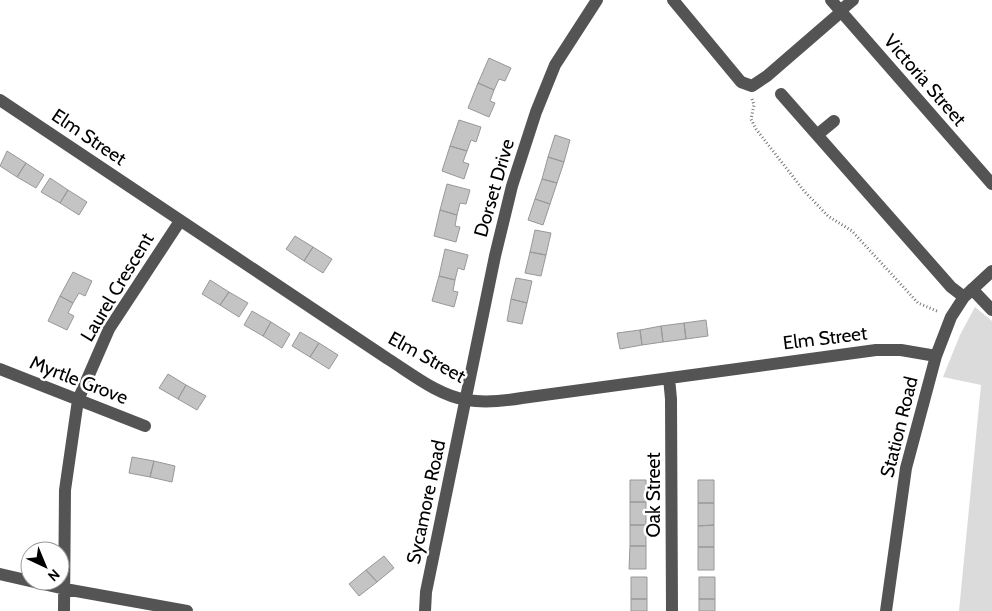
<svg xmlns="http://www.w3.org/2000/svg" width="992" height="611" viewBox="0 0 992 611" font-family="Cabin,sans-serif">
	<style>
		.green { fill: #dbdbdb }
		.building { fill: #c4c4c4; stroke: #989898 }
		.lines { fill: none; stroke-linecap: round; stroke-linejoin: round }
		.path { stroke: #767676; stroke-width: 3; stroke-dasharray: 1 2.5; stroke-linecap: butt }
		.minor { stroke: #545454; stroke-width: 12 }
		.labels { text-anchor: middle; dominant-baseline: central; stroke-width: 5; stroke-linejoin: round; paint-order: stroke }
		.street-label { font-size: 19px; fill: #000; stroke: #fff }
	</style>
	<rect width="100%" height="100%" fill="#fff"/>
	<path class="green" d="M975 307 992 321V611H959L981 385 943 377 960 335Z"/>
	<path class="building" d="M489 58 511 68 505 81 499 79 494 90 478 83Z
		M478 83 494 90 490 101 495 103 489 117 468 108Z
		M459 120 481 127 476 142 471 140 467 151 450 146Z
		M555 135 570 140 564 162 548 157Z
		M450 146 467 151 463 162 469 164 464 179 442 171Z
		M7 151 26 163 17 177 0 166Z
		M548 157 564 162 557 183 542 179Z
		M26 163 44 175 36 188 17 177Z
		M50 178 68 190 60 203 41 192Z
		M542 179 557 183 550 204 535 199Z
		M447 184 470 190 466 204 460 203 457 215 440 210Z
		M68 190 87 202 79 215 60 203Z
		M535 199 550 204 543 225 528 220Z
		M440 210 457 215 455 226 460 227 456 242 434 236Z
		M535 230 551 233 546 255 530 252Z
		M295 236 313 247 304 261 286 249Z
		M313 247 332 259 323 273 304 261Z
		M445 249 468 255 464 270 458 268 455 280 439 276Z
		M530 252 546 255 541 276 525 273Z
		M73 272 92 281 85 296 79 293 73 303 60 296Z
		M439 276 455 280 453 291 458 292 454 307 432 301Z
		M516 278 532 281 527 303 511 299Z
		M210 280 229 292 220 305 202 294Z
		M229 292 248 303 239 317 220 305Z
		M60 296 73 303 68 313 74 316 67 330 48 321Z
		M511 299 527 303 522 324 507 321Z
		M252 311 271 322 263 336 244 325Z
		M706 320 708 336 686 339 684 323Z
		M271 322 290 334 282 348 263 336Z
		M684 323 686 339 663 342 661 326Z
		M661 326 663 342 642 345 640 330Z
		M640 330 642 345 620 349 617 333Z
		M300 332 319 343 310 357 292 346Z
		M319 343 338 355 329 369 310 357Z
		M168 374 186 385 178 399 159 388Z
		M186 385 206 396 197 410 178 399Z
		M132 457 154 461 150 477 129 473Z
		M154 461 175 466 172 482 150 477Z
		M630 480H646V502H630Z
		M698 480H714V503H698Z
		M630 502H646V525H630Z
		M698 503H714V525L698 526Z
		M630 525H646V546H630Z
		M714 525V547H698V526Z
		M630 546H646V569H629Z
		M698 547H714V570H698Z
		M384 556 394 568 377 582 366 570Z
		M366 570 377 582 359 596 349 584Z
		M631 577H647V599H631Z
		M699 577H715V599H699Z
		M631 599H647V611H631Z
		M699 599H715V611H699Z"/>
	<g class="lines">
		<path class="path" d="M752 99 754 105 751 119 756 129 804 191 828 216 852 231 918 303 939 312"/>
		<path class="minor" d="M673 0 741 82 752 86 767 76 841 12
			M831 0 992 184
			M840 11 853 0
			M781 94 951 287 964 297
			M0 100 388 359C412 374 439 396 467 400 485 403 504 401 522 398L876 350H901L936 356
			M817 135 834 121
			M972 289 992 310
			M0 369 145 426
			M669 378 671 399 672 611
			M0 574 65 589 187 611
			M64 611 65 490 78 400 109 329 180 221
			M425 611 426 592 495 256 512 186 536 112 555 65 597 0
			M886 611 906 468 936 356 951 317 964 297 992 271"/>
	</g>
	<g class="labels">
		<g class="street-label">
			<text transform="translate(925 80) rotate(49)">Victoria Street</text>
			<text transform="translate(89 137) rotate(34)">Elm Street</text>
			<text transform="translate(494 188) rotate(-74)">Dorset Drive</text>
			<text transform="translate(117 287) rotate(-59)">Laurel Crescent</text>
			<text transform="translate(825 338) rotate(-7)">Elm Street</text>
			<text transform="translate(427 357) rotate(29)">Elm Street</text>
			<text transform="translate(79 380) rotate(21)">Myrtle Grove</text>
			<text transform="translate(899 427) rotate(-76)">Station Road</text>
			<text transform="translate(653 495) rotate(-90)">Oak Street</text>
			<text transform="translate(426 502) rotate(-78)">Sycamore Road</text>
		</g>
	</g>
	<g transform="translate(45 566) rotate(136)"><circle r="24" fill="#ffffff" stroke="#999999"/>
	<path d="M0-4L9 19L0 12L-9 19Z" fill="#000000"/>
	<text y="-8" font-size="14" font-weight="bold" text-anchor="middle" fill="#000000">N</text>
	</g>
</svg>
